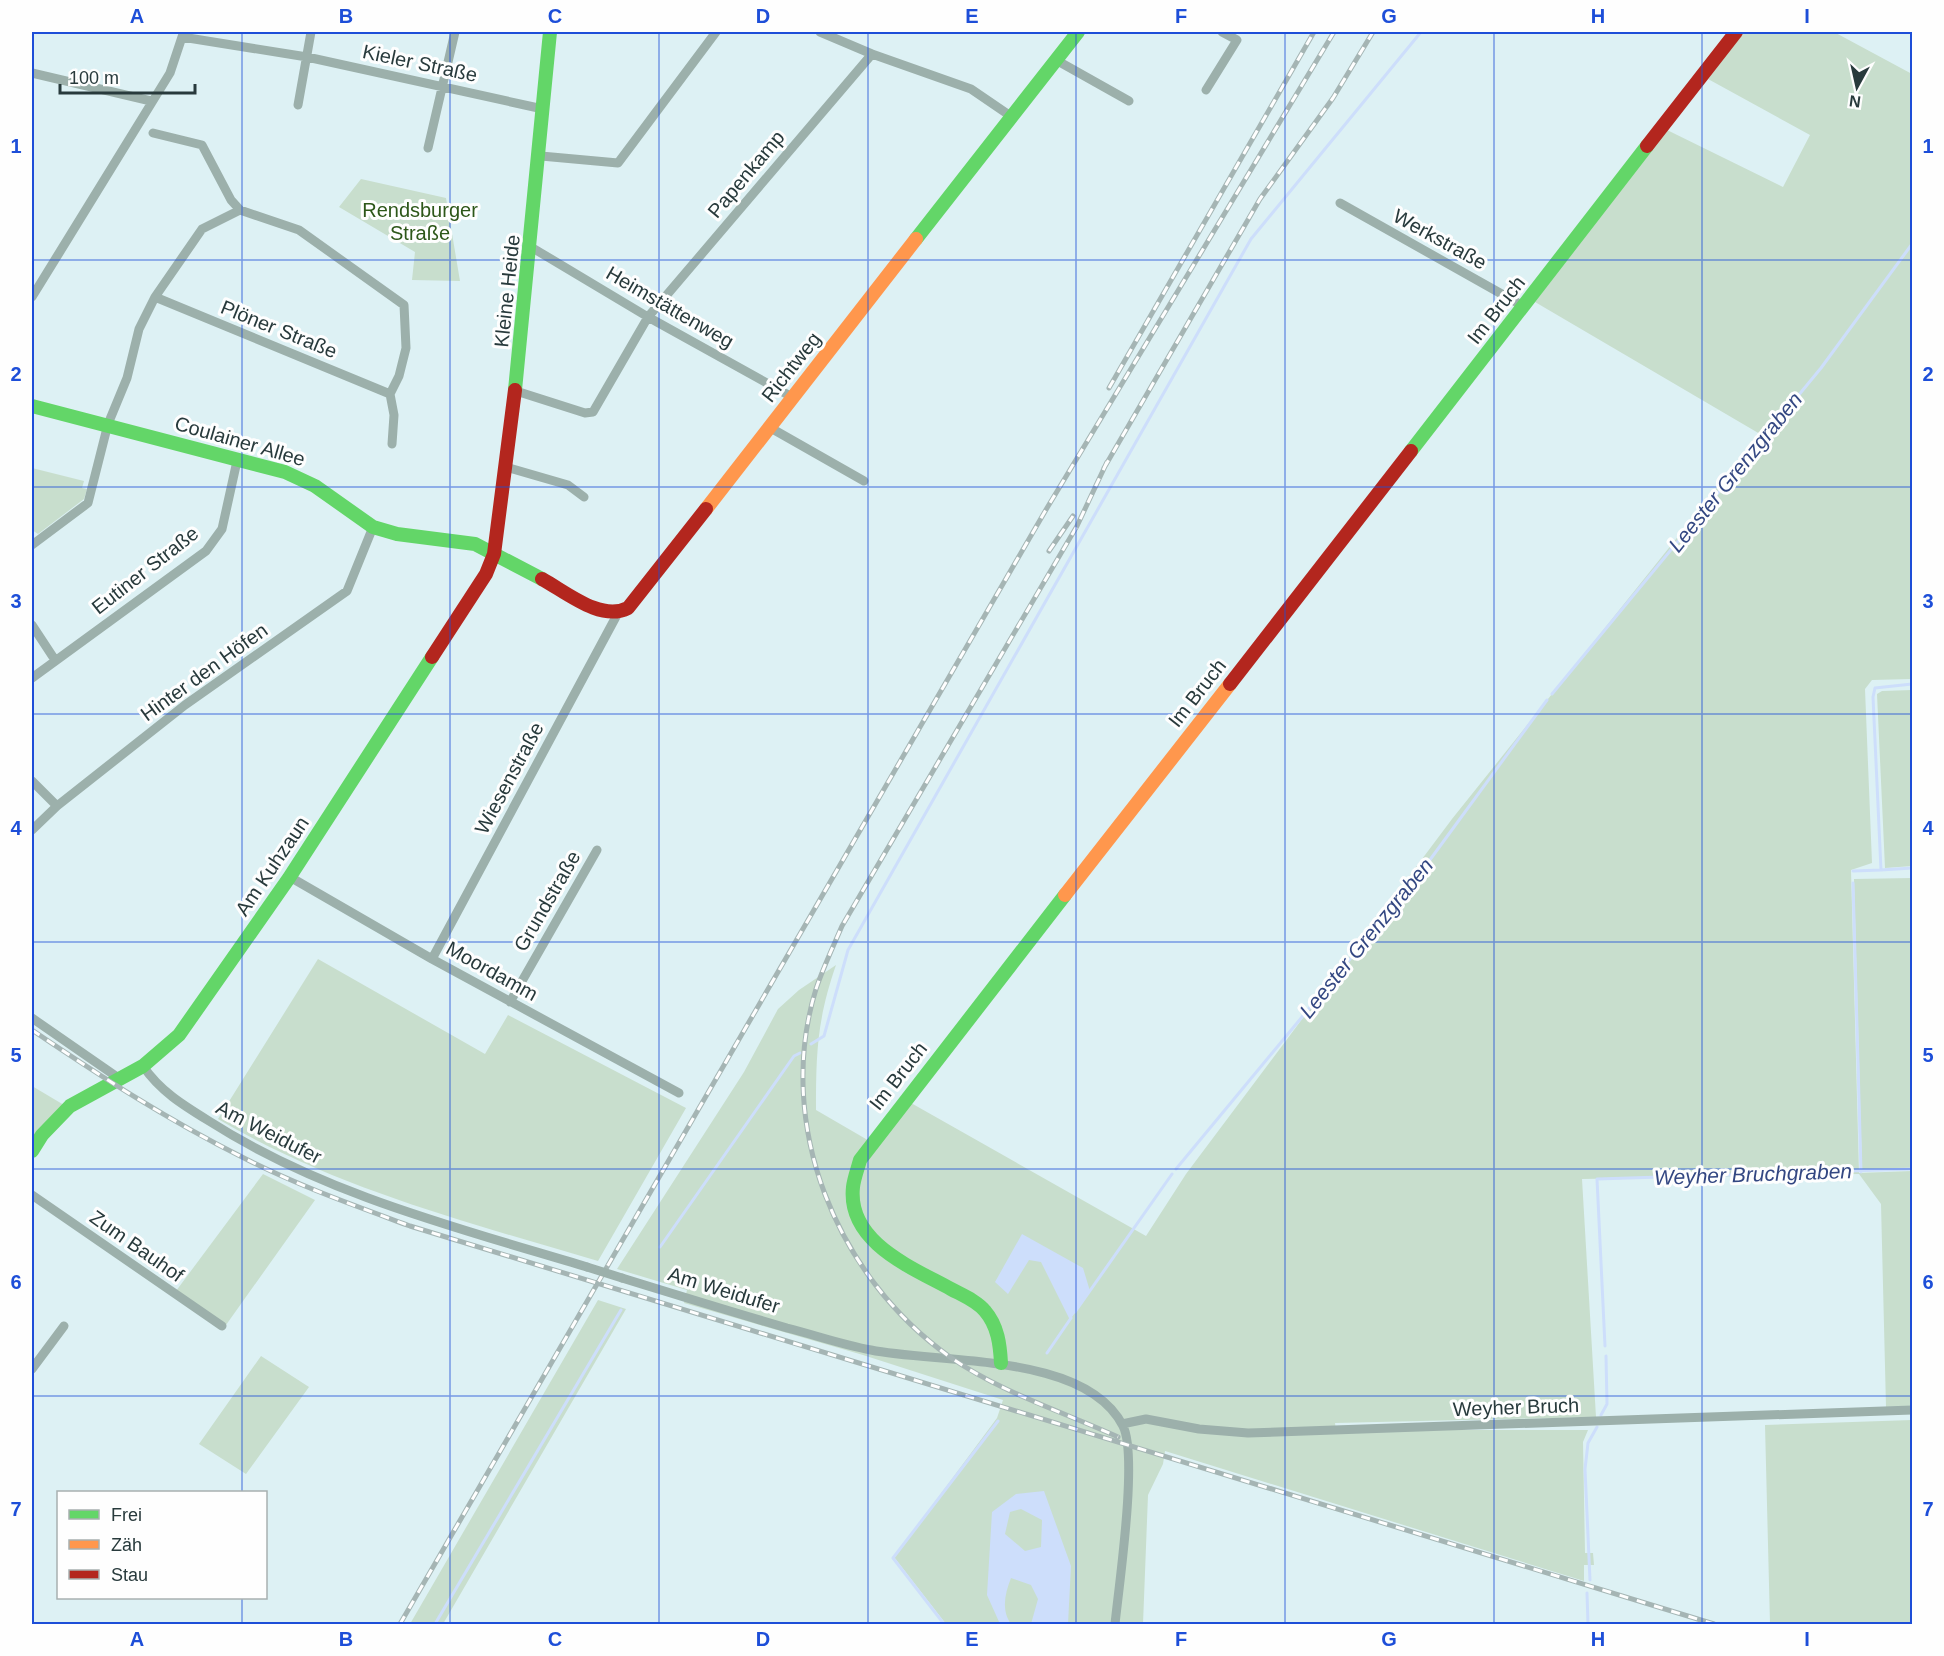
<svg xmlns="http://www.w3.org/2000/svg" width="1944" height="1656" viewBox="0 0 1944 1656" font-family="Helvetica,sans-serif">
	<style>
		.green { fill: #c8decd }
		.water { fill: #cddefb; fill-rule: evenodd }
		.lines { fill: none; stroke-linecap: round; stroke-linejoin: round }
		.stream { stroke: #cddefb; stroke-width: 3 }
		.street { stroke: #9cb0ab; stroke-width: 9 }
		.fast { stroke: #63d668; stroke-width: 14 }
		.slow { stroke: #ff974d; stroke-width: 14 }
		.jam { stroke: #b3261e; stroke-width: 14 }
		.rail-casing { stroke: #a5b5b4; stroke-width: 5 }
		.rail { stroke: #fefefe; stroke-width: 3; stroke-dasharray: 9; stroke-linecap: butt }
		.street-bridge { stroke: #9cb0ab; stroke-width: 9 }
		.grid { fill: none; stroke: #1d4ed8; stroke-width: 1.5; stroke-opacity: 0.55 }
		.labels { text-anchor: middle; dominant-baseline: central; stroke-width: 6; stroke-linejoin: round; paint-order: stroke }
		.street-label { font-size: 20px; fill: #283a3c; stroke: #fefefe }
		.park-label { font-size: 20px; fill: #2d5719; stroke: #fefefe }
		.water-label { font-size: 21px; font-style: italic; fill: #334782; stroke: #fefefe }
		.neatline { fill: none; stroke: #1d4ed8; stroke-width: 2 }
		.grid-label { font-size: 20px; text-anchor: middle; font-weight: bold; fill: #1d4ed8 }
	</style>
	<rect width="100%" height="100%" fill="#ddf1f4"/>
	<path class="green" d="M1744 32H1834L1912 74V679L1872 680 1865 689 1872 863 1851 870 1859 1173 1912 1171V1406L1886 1407 1881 1204 1859 1174 1582 1179 1596 1417 1335 1423 1336 1430H1588L1583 1442 1585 1553H1593L1594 1565H1584V1581L1165 1451 1163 1464 1148 1495 1143 1624H946L894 1557 997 1418 1003 1400 863 1355 684 1303 687 1290 617 1269 744 1072 778 1009 799 990 836 965C817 1020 816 1053 816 1110L878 1146 911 1103 1146 1236 1186 1174 1452 819 1760 434 1535 302 1665 129 1783 187 1810 135 1708 79Z
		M361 179 446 198 460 281 412 280 415 252 339 207Z
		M32 468 84 481 82 488 87 489 84 499 38 534 32 530Z
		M1912 690V866L1885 868 1877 694 1882 691Z
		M1912 878V1168L1862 1171 1854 879Z
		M318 959 485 1054 508 1015 686 1108 598 1261C470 1223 334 1188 218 1119Z
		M32 1086 64 1105 32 1141Z
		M263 1174 315 1200 226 1325 176 1291Z
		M598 1300 626 1309 443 1624H410Z
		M261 1356 309 1387 246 1474 199 1444Z
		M1912 1420V1624H1770L1765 1425Z"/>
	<path class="water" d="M1022 1234 1083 1268 1090 1291 1070 1320 1041 1262 1029 1260 1008 1294 995 1282Z
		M1044 1491 1071 1566 1068 1624H1031L1038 1599 1031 1585 1011 1578C1005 1593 1001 1610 1011 1624H1000L987 1595 992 1512 1016 1494ZM1021 1509 1042 1520 1041 1547 1025 1551 1005 1534 1010 1512Z"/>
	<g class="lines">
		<path class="stream" d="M1552 694 1821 368 1912 244
			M1881 870 1912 868
			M1853 871 1881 870 1873 697 1875 688 1912 684
			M1853 883 1861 1172
			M811 1044 824 1036 848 950 1251 239 1421 32
			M1176 1169 1413 883 1547 700
			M660 1247 794 1056 800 1053
			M1075 1312 1172 1174
			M1605 1346 1597 1179 1912 1169
			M1047 1353 1071 1318
			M1601 1415 1607 1404 1606 1356
			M1590 1580 1585 1469 1588 1443 1597 1427
			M1587 1593 1588 1624
			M435 1624 621 1310
			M944 1624 893 1558 998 1421"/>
		<path class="street" d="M820 32 872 54 971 89 1012 117
			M182 37 307 57 543 109
			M1056 60 1129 101
			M32 73 151 101
			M1206 90 1237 40 1222 32
			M298 105 311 32
			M153 133 202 145 231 200 240 210
			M428 148 455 32
			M541 156 618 163 716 32
			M1340 203 1523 306
			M531 247 648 317 792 397
			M32 297 170 73 183 34
			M155 297 390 394
			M516 391 585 413 593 412 648 317 872 54
			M769 427 864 481
			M506 467 568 485 584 497
			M32 545 88 503 108 424 127 378 139 329 155 297 202 229 240 210 299 230 404 305 406 348 399 376 390 394 394 415 392 444
			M32 625 55 660
			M32 678 206 551 222 529 237 461
			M32 781 57 806
			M32 830 57 806 185 705 347 591 373 527
			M290 877 432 959 679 1093
			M432 959 618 613
			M510 1002 597 850
			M32 1018 120 1079
			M143 1066C160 1091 183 1105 209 1121 323 1194 458 1228 587 1267
			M32 1195 222 1326
			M622 1278C677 1295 732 1312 787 1328 815 1335 843 1345 871 1350 939 1364 1086 1352 1123 1426 1138 1456 1119 1585 1115 1624
			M32 1369 64 1326
			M1122 1424 1146 1419 1199 1429 1248 1433 1912 1410"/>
		<path class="fast" d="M916 239 1078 32
			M515 390 550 32
			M32 406 285 472 315 486 373 527 397 534 475 544 542 579
			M1411 451 1647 146
			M32 1151 42 1135 70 1106 143 1066 179 1035 289 878 432 657
			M1001 1363C1000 1345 998 1326 985 1311 977 1301 962 1295 951 1289 911 1267 847 1242 853 1187 854 1178 858 1168 860 1160L1065 895"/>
		<path class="slow" d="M706 509 916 239
			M1065 895 1230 684"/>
		<path class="jam" d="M1647 146 1736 32
			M542 579C566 592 601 622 628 608L706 509
			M432 657 486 574 494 554 515 390
			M1230 684 1411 451"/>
		<g class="rail-casing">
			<path id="rail" d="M1109 388 1314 32
				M1107 462 1077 526 842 926C833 947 823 968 816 989 774 1125 837 1277 950 1357 1000 1392 1063 1412 1118 1437
				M1104 468 1260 199 1333 98 1373 32
				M1049 551 1073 516
				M32 1030C100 1076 168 1120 242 1157 296 1185 353 1205 410 1226L1714 1624
				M400 1624 1047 508 1334 32"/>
		</g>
		<use href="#rail" class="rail"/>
		<path class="street-bridge" d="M587 1267 622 1278"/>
	</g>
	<path class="grid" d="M242 32V1492M450 32V1624M659 32V1624M868 32V1624M1076 32V1624M1285 32V1624M1494 32V1624M1702 32V1624M32 260H1912M32 487H1912M32 714H1912M32 942H1912M32 1169H1912M32 1396H1912M242 1598V1624"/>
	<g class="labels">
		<g class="street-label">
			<text transform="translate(420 63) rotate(12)">Kieler Straße</text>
			<text transform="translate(746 174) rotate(-50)">Papenkamp</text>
			<text transform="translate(1440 239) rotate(29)">Werkstraße</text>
			<text transform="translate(507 291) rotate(-84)">Kleine Heide</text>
			<text transform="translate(670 307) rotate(30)">Heimstättenweg</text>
			<text transform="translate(1496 310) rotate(-52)">Im Bruch</text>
			<text transform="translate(279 329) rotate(22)">Plöner Straße</text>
			<text transform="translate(791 367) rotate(-52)">Richtweg</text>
			<text transform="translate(240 441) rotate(16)">Coulainer Allee</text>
			<text transform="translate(145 570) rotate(-38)">Eutiner Straße</text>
			<text transform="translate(204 672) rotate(-36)">Hinter den Höfen</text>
			<text transform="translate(1197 693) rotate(-52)">Im Bruch</text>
			<text transform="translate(509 778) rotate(-62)">Wiesenstraße</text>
			<text transform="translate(272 866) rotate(-56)">Am Kuhzaun</text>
			<text transform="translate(547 901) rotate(-60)">Grundstraße</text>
			<text transform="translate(492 971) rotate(29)">Moordamm</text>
			<text transform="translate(898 1076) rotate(-52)">Im Bruch</text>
			<text transform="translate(269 1132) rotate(27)">Am Weidufer</text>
			<text transform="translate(137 1246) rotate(35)">Zum Bauhof</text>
			<text transform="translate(724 1290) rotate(17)">Am Weidufer</text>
			<text transform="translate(1516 1407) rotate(-2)">Weyher Bruch</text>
		</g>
		<g class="park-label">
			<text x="420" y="210">Rendsburger<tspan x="420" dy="23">Straße</tspan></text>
		</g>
		<g class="water-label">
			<text transform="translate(1735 472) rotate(-51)">Leester Grenzgraben</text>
			<text transform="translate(1366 938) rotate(-51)">Leester Grenzgraben</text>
			<text transform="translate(1753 1174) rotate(-2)">Weyher Bruchgraben</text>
		</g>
	</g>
	<rect width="1944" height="1656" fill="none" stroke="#fefefe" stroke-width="66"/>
	<rect x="57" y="1491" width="210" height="108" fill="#fefefe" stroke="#a8b0b0" stroke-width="1.5"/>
	<rect x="69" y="1510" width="30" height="9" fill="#63d668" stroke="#a8b0b0" stroke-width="1.5"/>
	<text x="111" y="1521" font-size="18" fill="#283a3c">Frei</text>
	<rect x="69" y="1540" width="30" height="9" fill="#ff974d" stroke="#a8b0b0" stroke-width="1.5"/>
	<text x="111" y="1551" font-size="18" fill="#283a3c">Zäh</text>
	<rect x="69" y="1570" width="30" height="9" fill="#b3261e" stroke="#a8b0b0" stroke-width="1.5"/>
	<text x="111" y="1581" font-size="18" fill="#283a3c">Stau</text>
	<g transform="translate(1857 87) rotate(188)" stroke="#fefefe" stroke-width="4.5" paint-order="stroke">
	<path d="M0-4.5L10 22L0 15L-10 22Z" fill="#283a3c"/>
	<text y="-9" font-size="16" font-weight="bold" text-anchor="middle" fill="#283a3c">N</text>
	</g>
	<path d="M60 84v9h135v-9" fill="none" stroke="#283a3c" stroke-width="3"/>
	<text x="69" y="84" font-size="18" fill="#283a3c" stroke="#fefefe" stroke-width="4.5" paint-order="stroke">100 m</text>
	<rect x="33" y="33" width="1878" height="1590" class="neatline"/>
	<g class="grid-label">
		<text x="137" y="23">A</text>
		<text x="346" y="23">B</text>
		<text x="555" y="23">C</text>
		<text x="763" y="23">D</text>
		<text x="972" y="23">E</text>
		<text x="1181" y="23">F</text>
		<text x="1389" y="23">G</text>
		<text x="1598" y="23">H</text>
		<text x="1807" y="23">I</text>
		<text x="16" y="153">1</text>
		<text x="1928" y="153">1</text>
		<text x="16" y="381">2</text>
		<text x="1928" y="381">2</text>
		<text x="16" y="608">3</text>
		<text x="1928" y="608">3</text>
		<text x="16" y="835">4</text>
		<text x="1928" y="835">4</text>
		<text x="16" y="1062">5</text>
		<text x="1928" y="1062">5</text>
		<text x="16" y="1289">6</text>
		<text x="1928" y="1289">6</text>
		<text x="16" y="1516">7</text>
		<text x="1928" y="1516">7</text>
		<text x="137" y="1646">A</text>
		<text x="346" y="1646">B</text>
		<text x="555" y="1646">C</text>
		<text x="763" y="1646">D</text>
		<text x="972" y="1646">E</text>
		<text x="1181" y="1646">F</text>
		<text x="1389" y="1646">G</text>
		<text x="1598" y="1646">H</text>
		<text x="1807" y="1646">I</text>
	</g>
</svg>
